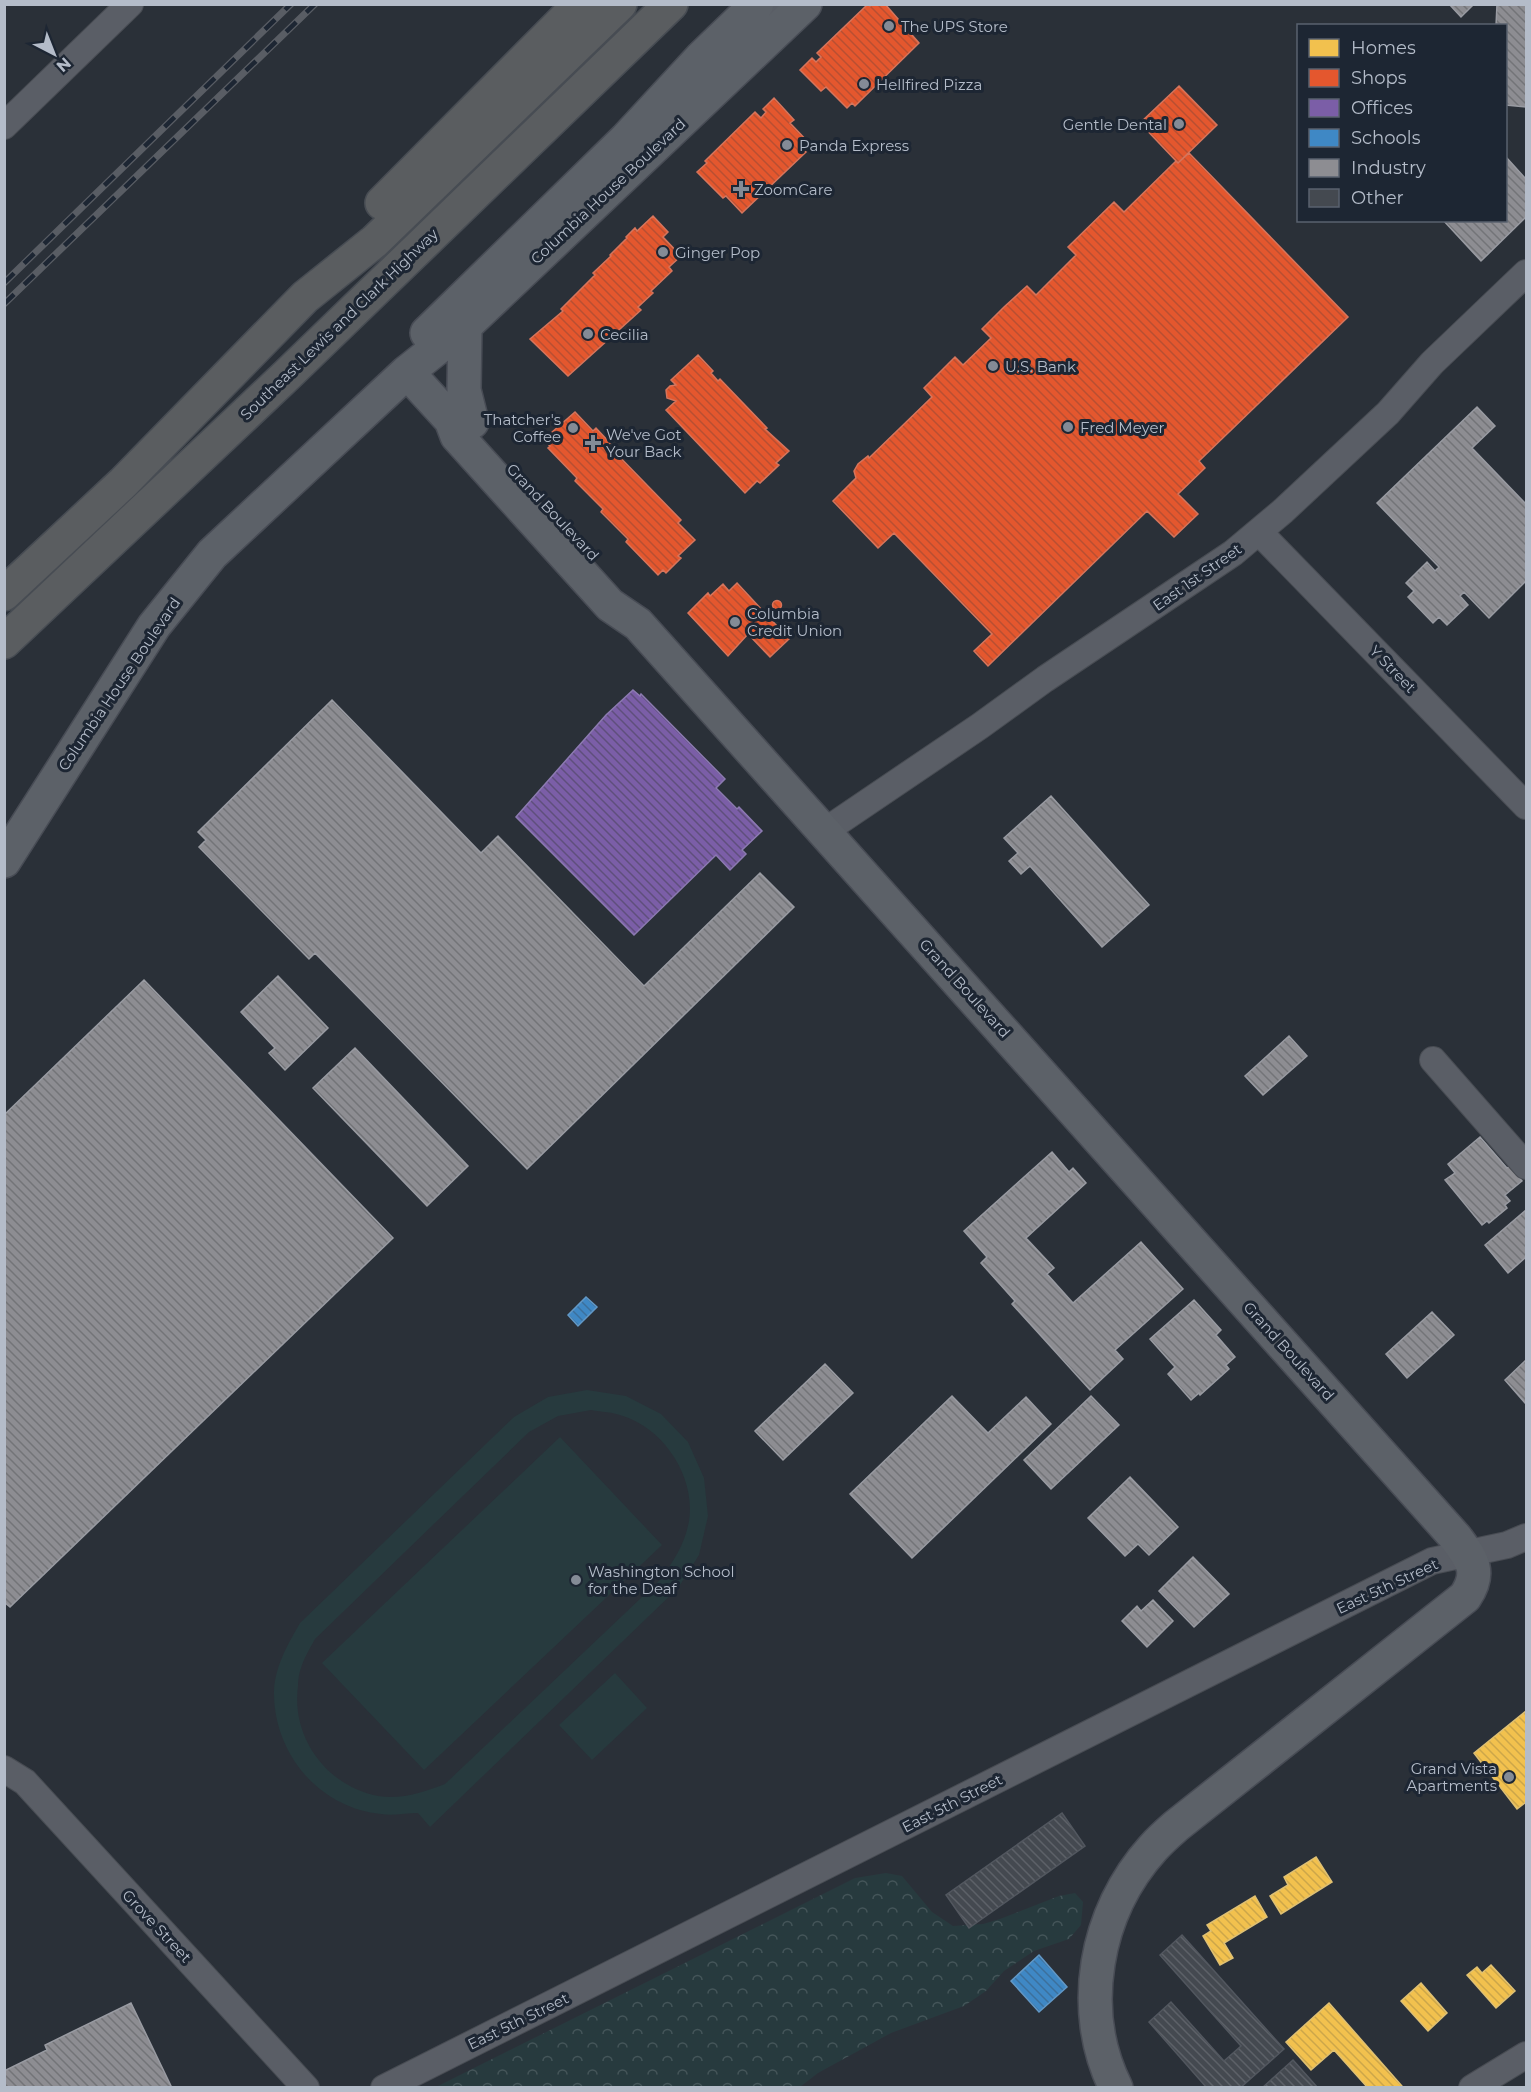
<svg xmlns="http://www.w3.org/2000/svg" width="1531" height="2092" viewBox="0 0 1531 2092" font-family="Montserrat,sans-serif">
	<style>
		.forest { fill: url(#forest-crowns) }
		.park { fill: #273a3e; fill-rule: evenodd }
		.homes { fill: url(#homes-back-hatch); stroke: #dfc073; stroke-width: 1.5 }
		.shops { fill: url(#shops-back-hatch); stroke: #d6755c; stroke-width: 1.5 }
		.offices { fill: url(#offices-back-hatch); stroke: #8c7ab1; stroke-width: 1.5 }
		.schools { fill: url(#schools-back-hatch); stroke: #6298c6; stroke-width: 1.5 }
		.industry { fill: url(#industry-back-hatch); stroke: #999ba2; stroke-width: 1.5 }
		.building { fill: url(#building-back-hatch); stroke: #52575f; stroke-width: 1.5 }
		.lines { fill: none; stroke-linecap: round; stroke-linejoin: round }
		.minor-casing { stroke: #484c53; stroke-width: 28 }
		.major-casing { stroke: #484c55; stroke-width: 36 }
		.highway-casing { stroke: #474c53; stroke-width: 36 }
		.minor { stroke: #5a5e66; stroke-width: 26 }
		.major { stroke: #5c6168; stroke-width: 33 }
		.highway { stroke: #5a5d60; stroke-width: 33 }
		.rail-casing { stroke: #595d64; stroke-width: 7 }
		.rail { stroke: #1d2633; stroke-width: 4.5; stroke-dasharray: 14; stroke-linecap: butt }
		.poi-dot { fill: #848b96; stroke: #1d2633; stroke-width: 2 }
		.labels { text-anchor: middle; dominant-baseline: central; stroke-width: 6; stroke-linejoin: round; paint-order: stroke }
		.poi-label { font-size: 15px; fill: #b4bcc9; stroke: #1d2633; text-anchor: start }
		.street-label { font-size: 15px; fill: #b4bcc9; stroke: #1d2633 }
	</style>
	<defs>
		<pattern id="forest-crowns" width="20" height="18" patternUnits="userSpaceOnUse" patternTransform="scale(1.5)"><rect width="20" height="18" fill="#273a3e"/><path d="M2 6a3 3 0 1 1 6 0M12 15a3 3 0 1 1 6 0" fill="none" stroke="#445559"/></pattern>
		<pattern id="homes-back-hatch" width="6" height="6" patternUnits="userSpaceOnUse" patternTransform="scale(1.5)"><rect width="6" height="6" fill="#f2c14e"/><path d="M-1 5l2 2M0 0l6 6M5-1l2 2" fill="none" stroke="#cca64a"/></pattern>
		<pattern id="shops-back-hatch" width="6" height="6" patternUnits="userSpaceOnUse" patternTransform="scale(1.5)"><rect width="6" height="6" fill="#e4572e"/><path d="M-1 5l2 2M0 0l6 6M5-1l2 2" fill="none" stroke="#b84f32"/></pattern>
		<pattern id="offices-back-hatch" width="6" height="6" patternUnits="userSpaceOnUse" patternTransform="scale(1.5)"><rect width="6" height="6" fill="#7b5ea7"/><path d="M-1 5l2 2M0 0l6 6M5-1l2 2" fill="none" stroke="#5f4f7c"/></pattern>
		<pattern id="schools-back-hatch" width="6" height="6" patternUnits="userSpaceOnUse" patternTransform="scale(1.5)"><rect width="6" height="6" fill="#3f88c5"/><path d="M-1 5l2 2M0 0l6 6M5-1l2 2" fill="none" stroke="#3c709c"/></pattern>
		<pattern id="industry-back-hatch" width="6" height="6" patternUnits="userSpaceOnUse" patternTransform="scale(1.5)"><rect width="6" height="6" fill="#8d8d92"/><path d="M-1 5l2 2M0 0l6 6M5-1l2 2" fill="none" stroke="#737478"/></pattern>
		<pattern id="building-back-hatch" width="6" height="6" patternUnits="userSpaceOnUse" patternTransform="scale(1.5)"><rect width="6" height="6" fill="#444950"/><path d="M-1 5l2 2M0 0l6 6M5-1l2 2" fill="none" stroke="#5d6168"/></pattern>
	</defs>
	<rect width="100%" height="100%" fill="#2a3038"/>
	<path class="forest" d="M886 1873 902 1876 932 1912 953 1926 983 1924 1000 1919 1059 1896 1075 1893 1083 1902 1081 1925 1069 1939 1034 1951 1004 1971 986 1991 964 2006 891 2033 818 2073 800 2087 434 2088 855 1878Z"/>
	<path class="park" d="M587 1390 626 1396 661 1414 688 1442 704 1478 708 1516 699 1555 678 1588 430 1827 418 1813C406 1813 393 1816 381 1814 319 1808 273 1753 274 1691 275 1666 288 1644 300 1623L514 1417 548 1397ZM591 1410C601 1412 613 1412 623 1416 664 1429 696 1477 689 1521 685 1544 674 1560 661 1579L445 1784C424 1792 401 1800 378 1796 327 1786 291 1738 298 1686 298 1680 299 1673 301 1668 304 1658 310 1648 315 1639L529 1432 558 1416Z
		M560 1437 662 1545 424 1770 322 1663Z
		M615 1673 647 1708 592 1760 559 1725Z"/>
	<path class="homes" d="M1526 1711V1802L1517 1809 1474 1753Z
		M1316 1857 1332 1882 1281 1914 1270 1896 1288 1885 1284 1877Z
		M1255 1896 1267 1917 1224 1943 1233 1958 1220 1965 1203 1936 1211 1931 1207 1925Z
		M1491 1965 1515 1991 1496 2008 1467 1975 1477 1967 1482 1973Z
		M1421 1983 1447 2013 1428 2031 1401 2001Z
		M1329 2003 1402 2086 1401 2088H1368L1334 2050 1311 2070 1286 2042Z"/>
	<path class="shops" d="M868 4 870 6 872 4H885L919 43 855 106 852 103 847 108 826 87 821 91 800 70 812 58 816 62 821 57 817 53Z
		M1179 86 1217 125 1178 163 1140 123Z
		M774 98 794 120 790 123 810 144 804 150 806 152 742 213 726 196 723 198 697 172 707 163 705 161 755 112 761 118 766 112 763 109Z
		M1189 153 1348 317 1199 461 1205 468 1178 494 1198 514 1174 537 1147 511 988 666 974 651 992 634 894 533 878 548 833 501 856 478 854 471 858 464 868 456 869 458 932 397 924 388 955 357 963 365 991 338 982 329 1004 307 1027 286 1036 295 1076 255 1068 247 1114 202 1124 212 1176 161 1178 163Z
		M653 216 668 232 663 237 681 256 669 267 672 271 651 291 653 293 638 307 641 310 568 376 530 339 563 311 561 309 595 275 593 273 611 256 610 255 627 238 626 237 635 228 637 231Z
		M698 355 713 371 711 373 718 381 720 379 767 428 765 429 789 451 776 463 779 465 760 483 757 481 745 493 666 410 676 401 667 398 666 390 670 386 676 385 671 380Z
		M575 412 593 431 596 428 610 443 608 445 681 520 678 523 695 540 678 556 681 558 666 573 663 570 658 575 626 542 628 539 601 512 603 509 575 481 577 478 548 448 550 446 543 440Z
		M737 583 789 639 770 657 748 634 728 656 688 613 708 593 710 596 723 584 729 591Z
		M772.5 605a4.5 4.5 0 1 1 9 0a4.5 4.5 0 1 1-9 0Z"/>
	<path class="offices" d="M633 690 640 696 641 694 725 779 716 788 737 809 739 807 762 831 742 850 746 854 730 870 716 855 634 935 516 817 606 715Z"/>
	<path class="schools" d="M586 1297 597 1307 578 1326 568 1315Z
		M1039 1955 1067 1987 1039 2012 1011 1981Z"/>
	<path class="industry" d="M1449 4H1474L1461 17Z
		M1497 4H1526V107L1506 105V26H1496Z
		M1506 157 1526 179V217L1481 261 1443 220H1506Z
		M1477 407 1495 426 1472 448 1526 504V581L1489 618 1464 592 1460 596 1468 605 1447 625 1439 617 1433 623 1408 597 1414 591 1406 583 1427 562 1435 571 1439 567 1377 503Z
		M332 700 481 853 498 836 644 986 760 873 794 907 527 1169 315 953 309 959 199 847 206 840 198 832Z
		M1051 796 1149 905 1102 947 1030 866 1021 874 1009 861 1018 853 1004 838Z
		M278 976 328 1028 285 1070 269 1053 275 1048 241 1012Z
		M144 980 393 1238 10 1607 4 1602V1115Z
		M1289 1036 1307 1056 1263 1095 1245 1076Z
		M355 1048 468 1166 427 1206 313 1088Z
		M1480 1137 1507 1168 1510 1166 1522 1181 1505 1195 1510 1201 1505 1205 1507 1208 1489 1223 1487 1221 1482 1225 1445 1180 1455 1173 1448 1164Z
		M1052 1152 1069 1172 1073 1168 1086 1183 1026 1238 1054 1268 1047 1274 1073 1303 1141 1242 1183 1289 1115 1350 1123 1359 1090 1390 1012 1304 1015 1301 981 1263 987 1257 964 1231Z
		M1526 1210V1257L1508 1273 1485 1245Z
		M1194 1300 1221 1330 1216 1335 1235 1357 1226 1365 1229 1369 1200 1395 1199 1393 1191 1400 1168 1374 1175 1367 1150 1339Z
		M1432 1312 1454 1335 1407 1378 1386 1354Z
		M1526 1360V1404L1505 1380Z
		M825 1364 853 1393 783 1460 755 1431Z
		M952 1396 988 1433 1026 1397 1051 1424 912 1558 850 1494Z
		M1091 1396 1119 1425 1051 1489 1024 1460Z
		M1130 1477 1178 1527 1149 1555 1138 1544 1125 1556 1088 1518Z
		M1193 1557 1229 1594 1194 1627 1159 1591Z
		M1153 1600 1173 1621 1147 1647 1122 1621 1137 1606 1141 1611Z
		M131 2003 172 2088H4V2071L47 2050 45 2045Z"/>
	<path class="building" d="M1062 1813 1085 1846 969 1928 946 1895Z
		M1182 1935 1284 2049 1240 2088H1207L1149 2022 1171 2002 1224 2061 1241 2046 1160 1955Z
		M1293 2060 1318 2088H1262Z"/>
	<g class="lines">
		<g class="minor-casing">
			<path id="minor" d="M755 38 756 29 778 4
				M4 126 130 4
				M1259 532 1526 806
				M825 831 980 726 1045 679 1233 553 1283 511 1388 413 1432 363 1526 273
				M1433 1060 1526 1166
				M4 1769 25 1782 306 2088
				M384 2088 1432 1561 1507 1545 1526 1537
				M1472 2088 1526 2055"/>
		</g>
		<g class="major-casing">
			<path id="major" d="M465 326 464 390 472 422
				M427 333 626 139 701 58 757 4
				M407 372 451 420 457 436 610 605 638 624 1456 1538C1472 1560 1482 1572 1465 1597L1176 1826C1168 1833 1160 1840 1153 1848 1095 1912 1077 2010 1116 2088
				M4 861 154 626 212 554 407 372 465 326 805 4"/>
		</g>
		<g class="highway-casing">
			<path id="highway" d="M382 203 580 4
				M4 594 123 483 305 297 375 241 620 4
				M4 642 287 375 671 4"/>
		</g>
		<use href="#minor" class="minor"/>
		<use href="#major" class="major"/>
		<use href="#highway" class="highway"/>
		<g class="rail-casing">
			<path id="rail" d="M4 283 291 4
				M4 304 315 4"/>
		</g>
		<use href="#rail" class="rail"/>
	</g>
	<g class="poi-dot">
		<circle cx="889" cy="26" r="6"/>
		<circle cx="864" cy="84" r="6"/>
		<circle cx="1179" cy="124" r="6"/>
		<circle cx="787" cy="145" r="6"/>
		<path d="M738 180h6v6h6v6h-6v6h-6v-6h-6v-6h6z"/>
		<circle cx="663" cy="252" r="6"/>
		<circle cx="588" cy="334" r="6"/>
		<circle cx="993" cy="366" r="6"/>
		<circle cx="1068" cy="427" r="6"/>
		<circle cx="573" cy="428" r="6"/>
		<path d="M590 434h6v6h6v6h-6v6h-6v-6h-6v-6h6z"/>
		<circle cx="735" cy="622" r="6"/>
		<circle cx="576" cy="1580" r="6"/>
		<circle cx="1509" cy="1777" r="6"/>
	</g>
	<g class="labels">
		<g class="poi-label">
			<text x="901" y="26">The UPS Store</text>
			<text x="876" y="84">Hellfired Pizza</text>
			<text x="1167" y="124" text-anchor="end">Gentle Dental</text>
			<text x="799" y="145">Panda Express</text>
			<text x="754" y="189">ZoomCare</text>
			<text x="675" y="252">Ginger Pop</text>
			<text x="600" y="334">Cecilia</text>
			<text x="1005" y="366">U.S. Bank</text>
			<text x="561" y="419" text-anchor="end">Thatcher's<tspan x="561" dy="17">Coffee</tspan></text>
			<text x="1080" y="427">Fred Meyer</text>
			<text x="606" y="434">We've Got<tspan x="606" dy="17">Your Back</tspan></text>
			<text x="747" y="613">Columbia<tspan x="747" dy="17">Credit Union</tspan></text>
			<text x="588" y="1571">Washington School<tspan x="588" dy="17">for the Deaf</tspan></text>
			<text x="1497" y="1768" text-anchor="end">Grand Vista<tspan x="1497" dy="17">Apartments</tspan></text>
		</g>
		<g class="street-label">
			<text transform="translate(608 191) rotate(-43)">Columbia House Boulevard</text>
			<text transform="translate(339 324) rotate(-44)">Southeast Lewis and Clark Highway</text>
			<text transform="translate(553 512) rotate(47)">Grand Boulevard</text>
			<text transform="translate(1197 577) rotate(-35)">East 1st Street</text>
			<text transform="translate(1393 669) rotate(46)">Y Street</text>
			<text transform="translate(119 684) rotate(-56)">Columbia House Boulevard</text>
			<text transform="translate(965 988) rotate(48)">Grand Boulevard</text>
			<text transform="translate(1289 1351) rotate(48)">Grand Boulevard</text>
			<text transform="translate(1387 1586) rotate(-25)">East 5th Street</text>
			<text transform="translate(952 1803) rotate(-27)">East 5th Street</text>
			<text transform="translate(157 1926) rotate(47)">Grove Street</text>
			<text transform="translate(518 2021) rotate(-26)">East 5th Street</text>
		</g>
	</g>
	<rect width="1531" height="2092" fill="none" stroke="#b4bcc9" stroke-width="12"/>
	<rect x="1297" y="24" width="210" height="198" fill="#1d2633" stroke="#59626f" stroke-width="1.5"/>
	<rect x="1309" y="39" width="30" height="18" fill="#f2c14e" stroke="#59626f" stroke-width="1.5"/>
	<text x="1351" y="54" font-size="18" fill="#b4bcc9">Homes</text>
	<rect x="1309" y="69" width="30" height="18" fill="#e4572e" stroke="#59626f" stroke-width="1.5"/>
	<text x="1351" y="84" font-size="18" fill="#b4bcc9">Shops</text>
	<rect x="1309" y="99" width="30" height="18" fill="#7b5ea7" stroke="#59626f" stroke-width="1.5"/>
	<text x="1351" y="114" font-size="18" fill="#b4bcc9">Offices</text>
	<rect x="1309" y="129" width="30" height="18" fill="#3f88c5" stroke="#59626f" stroke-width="1.5"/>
	<text x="1351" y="144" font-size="18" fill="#b4bcc9">Schools</text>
	<rect x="1309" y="159" width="30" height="18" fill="#8d8d92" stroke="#59626f" stroke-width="1.5"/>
	<text x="1351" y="174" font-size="18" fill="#b4bcc9">Industry</text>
	<rect x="1309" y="189" width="30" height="18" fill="#444950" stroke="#59626f" stroke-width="1.5"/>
	<text x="1351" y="204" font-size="18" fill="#b4bcc9">Other</text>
	<g transform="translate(54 54) rotate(138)" stroke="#1d2633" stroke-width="4.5" paint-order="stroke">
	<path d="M0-4.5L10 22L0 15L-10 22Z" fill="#b4bcc9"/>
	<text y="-9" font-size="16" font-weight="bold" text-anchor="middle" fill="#b4bcc9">N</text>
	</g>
</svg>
